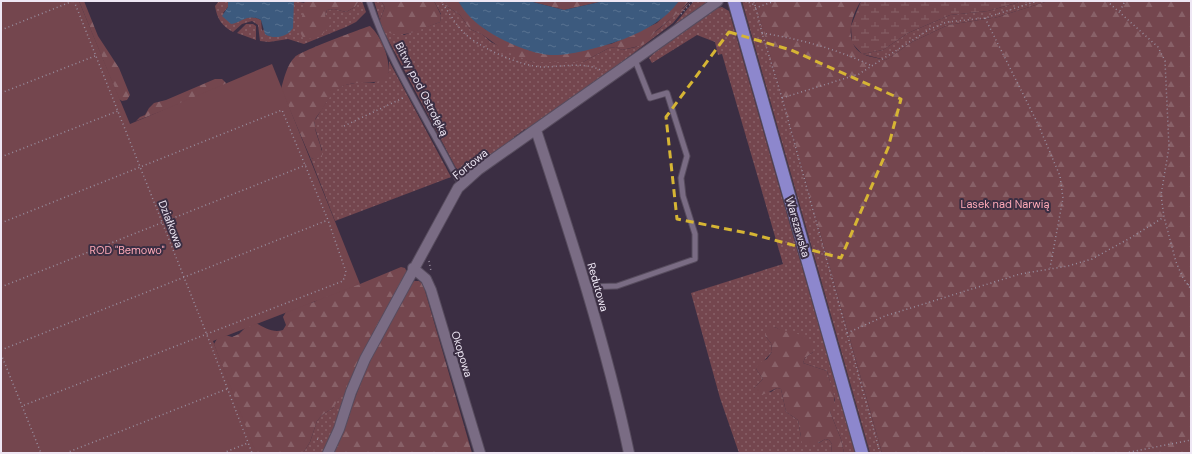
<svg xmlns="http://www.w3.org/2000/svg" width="1192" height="454" viewBox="0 0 1192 454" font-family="'DM Sans',sans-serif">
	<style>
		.grass { fill: url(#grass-dots) }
		.forest { fill: url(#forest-firs) }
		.wetland { fill: url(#wetland-marsh) }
		.garden { fill: #74464e }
		.water { fill: url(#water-ripples) }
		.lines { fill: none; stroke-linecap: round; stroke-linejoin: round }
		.lane-casing { stroke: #574c5e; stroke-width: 7 }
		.street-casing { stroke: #574c5e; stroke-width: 12 }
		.primary-casing { stroke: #574c5e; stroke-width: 14 }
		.path { stroke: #998fa0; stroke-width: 1.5; stroke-dasharray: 1 3; stroke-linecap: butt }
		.lane { stroke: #7a6c84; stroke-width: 5 }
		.street { stroke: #7a6c84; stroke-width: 10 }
		.primary { stroke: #8d87cd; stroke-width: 12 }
		.marked { fill: none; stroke: #d6b534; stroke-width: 3; stroke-dasharray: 8 5; stroke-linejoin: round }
		.labels { text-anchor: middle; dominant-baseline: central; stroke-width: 4; stroke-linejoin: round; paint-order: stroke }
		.street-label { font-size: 11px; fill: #eee7f4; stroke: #3b2e43 }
		.park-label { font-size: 11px; fill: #fca8b6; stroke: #3b2e43 }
	</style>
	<defs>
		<pattern id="grass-dots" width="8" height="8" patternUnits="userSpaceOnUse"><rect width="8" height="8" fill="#74464e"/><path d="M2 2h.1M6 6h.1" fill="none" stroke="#886168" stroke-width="1.8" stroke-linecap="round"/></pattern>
		<pattern id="forest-firs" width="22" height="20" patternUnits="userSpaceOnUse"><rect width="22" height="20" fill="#74464e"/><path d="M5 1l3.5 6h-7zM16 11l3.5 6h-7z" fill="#886168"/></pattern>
		<pattern id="wetland-marsh" width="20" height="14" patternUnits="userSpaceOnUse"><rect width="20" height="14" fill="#74464e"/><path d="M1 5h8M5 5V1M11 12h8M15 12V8" fill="none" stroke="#886168"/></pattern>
		<pattern id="water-ripples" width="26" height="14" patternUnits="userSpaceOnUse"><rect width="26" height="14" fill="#3c5a7e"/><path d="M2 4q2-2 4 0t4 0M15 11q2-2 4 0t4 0" fill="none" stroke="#587291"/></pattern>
	</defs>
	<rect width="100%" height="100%" fill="#3b2e43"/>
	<path class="grass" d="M219 1 229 2 228 7 223 13 239 21C245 16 254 16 261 20L262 31 294 1 305 3V10L325 16 327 10 334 9 346 12 355 7 359 1H362L366 12 356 22 346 27 304 44 288 39 269 42 260 41 258 25 252 21 242 24 233 32C222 26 217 19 215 6Z
		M374 1H381L385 7 380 20 404 35 440 22 441 14 434 1H445L448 7 460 15 470 29 483 35 491 42 532 62H583L609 48 616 47 622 50 636 47 652 35 691 1 673 23 619 64 621 67 527 132 525 129 514 137 516 140 467 173 461 172 456 168 383 30Z
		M694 1H709L674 25Z
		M742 1H755L757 7 882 453H870Z
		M1023 1H1048L998 17 948 25 912 42 886 60 862 54 883 50 908 33 950 15 988 11Z
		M722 7 729 11 855 453H844L841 439 830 412 835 400 827 371 803 363 805 358 813 352 792 334 785 333 775 327 765 336 771 343 772 352 756 369 763 379 754 388 771 392 777 388 781 389 786 412 798 420 801 437 819 443 825 439 829 440 832 444 831 453H739L720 398 691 293 783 264 722 54 718 55 715 42 697 35 652 63 649 58 660 47 717 8Z
		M246 24H253L256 26V40L237 33Z
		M389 61 451 177 335 221 310 157 313 159 322 150 315 128V120L333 91 344 85 361 82 374 83 389 72Z
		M362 357 325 453H303L310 442 317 421 322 415 333 408Z"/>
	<path class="forest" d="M79 1H84L98 36 119 68 130 95 127 100 122 101 119 99Z
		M302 1H359L355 7 346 12 334 9 327 10 325 16 330 25C323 36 315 41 303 38L299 30 305 3Z
		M381 1H434L441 15 440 22C421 29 402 41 383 30L380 20 385 7Z
		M445 1H458L471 17 485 29 531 51 611 44 657 23 679 1H689L679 12 657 30 643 45 622 50 616 47 609 48 583 62H532L505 51 483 35 470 29 460 15 448 7Z
		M529 1H604L564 10Z
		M755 1H861C851 16 844 41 861 53 867 57 879 58 886 60L912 42 948 25 998 17 1048 1H1191V453H882Z
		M370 26C382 37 389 57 389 72L382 81C351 86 341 76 323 108 321 112 315 117 315 121 313 133 323 145 322 157L313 159 310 157 281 89C284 79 287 64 295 57 299 52 360 29 370 26Z
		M215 79H222L226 83 224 87 136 121 140 117 145 115 149 108 154 103 166 100Z
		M401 267 405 268 407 272 343 392 333 408 322 415 317 421 310 442 303 453H254L214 344 218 337 225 335 232 337 239 334 247 326 256 323C265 328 273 333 283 330L286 325 283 317 286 312 305 304 314 302 332 291 348 285 360 284Z
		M414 281H419L423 284 472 453H334L368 364 406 290Z
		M775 327C791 336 799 330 812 342L813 352 805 358 803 363 827 371C830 384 840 402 830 412L841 439 844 453H831L832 444 829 440 825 439C817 445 812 444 802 443L798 420 786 412 781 389 777 388 762 395 753 392 754 388 763 379 756 369 758 363 767 359 772 352 771 343 765 336 767 330Z"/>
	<path class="wetland" d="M861 1H1023L988 11 950 15 908 33 883 50 862 54 852 43 851 26Z"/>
	<path class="garden" d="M1 1H79L130 124 272 64 360 284 213 341 256 453H1Z"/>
	<path class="water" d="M228 1H294L293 28C288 37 273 40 265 34L261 20C248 13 242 22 231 24L222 16 228 7Z
		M458 1H529L564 10 604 1H679C665 20 646 30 624 39 605 46 571 56 550 55 526 53 488 35 471 18 466 13 462 7 458 1Z"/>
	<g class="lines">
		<g class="lane-casing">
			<path id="lane" d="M369 1C389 62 428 121 457 178L462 183
				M586 287 617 286 695 259V234L683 196 681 178 687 156 667 93 650 98 635 60"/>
		</g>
		<g class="street-casing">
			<path id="street" d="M536 130C571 237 606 344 629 453
				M413 268 426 279 431 290 480 453
				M328 453 339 429 351 392 365 359 458 188 478 170 718 1"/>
		</g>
		<g class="primary-casing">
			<path id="primary" d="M734 1 862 453"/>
		</g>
		<path class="path" d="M74 1 207 335 252 453
			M440 1C448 10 454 22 462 31 477 47 520 66 542 67 563 67 584 61 603 71
			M745 1 755 5
			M754 1 762 33 782 98 880 453
			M1107 1 1158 47 1165 61 1169 147 1161 195 1164 217 1176 262 1183 278 1191 289
			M755 8 775 1
			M1120 11 1125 1
			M681 14 693 1
			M985 18 1038 124 1060 176 1063 198 1050 268
			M1 30 73 1
			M762 33C800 39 837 49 872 66
			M1 93 95 56
			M782 98 859 74 930 29 947 22 985 18 1037 1
			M344 126 405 97
			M1 157 118 111
			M1 223 282 110 328 220 346 272 343 281 22 406
			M429 261 431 271
			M1188 285 1191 281
			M1 287 306 165
			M847 333 885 316 1020 274 1068 266 1092 259 1132 237 1164 217
			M1 350 328 220
			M1 354 41 453
			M317 439 322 441
			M66 453 227 389
			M223 453 248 443
			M1125 453 1191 440"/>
		<use href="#lane" class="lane"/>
		<use href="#street" class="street"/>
		<use href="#primary" class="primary"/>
	</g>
	<path class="marked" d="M729 32 791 50 901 99 888 148 841 258 752 234 677 219 666 117Z"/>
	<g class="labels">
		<g class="street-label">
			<text transform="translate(422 89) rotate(63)">Bitwy pod Ostrołęką</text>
			<text transform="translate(470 164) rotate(-39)">Fortowa</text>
			<text transform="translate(171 224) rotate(69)">Działkowa</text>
			<text transform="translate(798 227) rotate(74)">Warszawska</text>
			<text transform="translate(598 287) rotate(74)">Redutowa</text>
			<text transform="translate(462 354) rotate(73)">Okopowa</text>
		</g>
		<g class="park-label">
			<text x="1005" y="204">Lasek nad Narwią</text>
			<text x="127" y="250">ROD "Bemowo"</text>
		</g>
	</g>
	<rect width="1192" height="454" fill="none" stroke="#eee7f4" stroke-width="4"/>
</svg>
